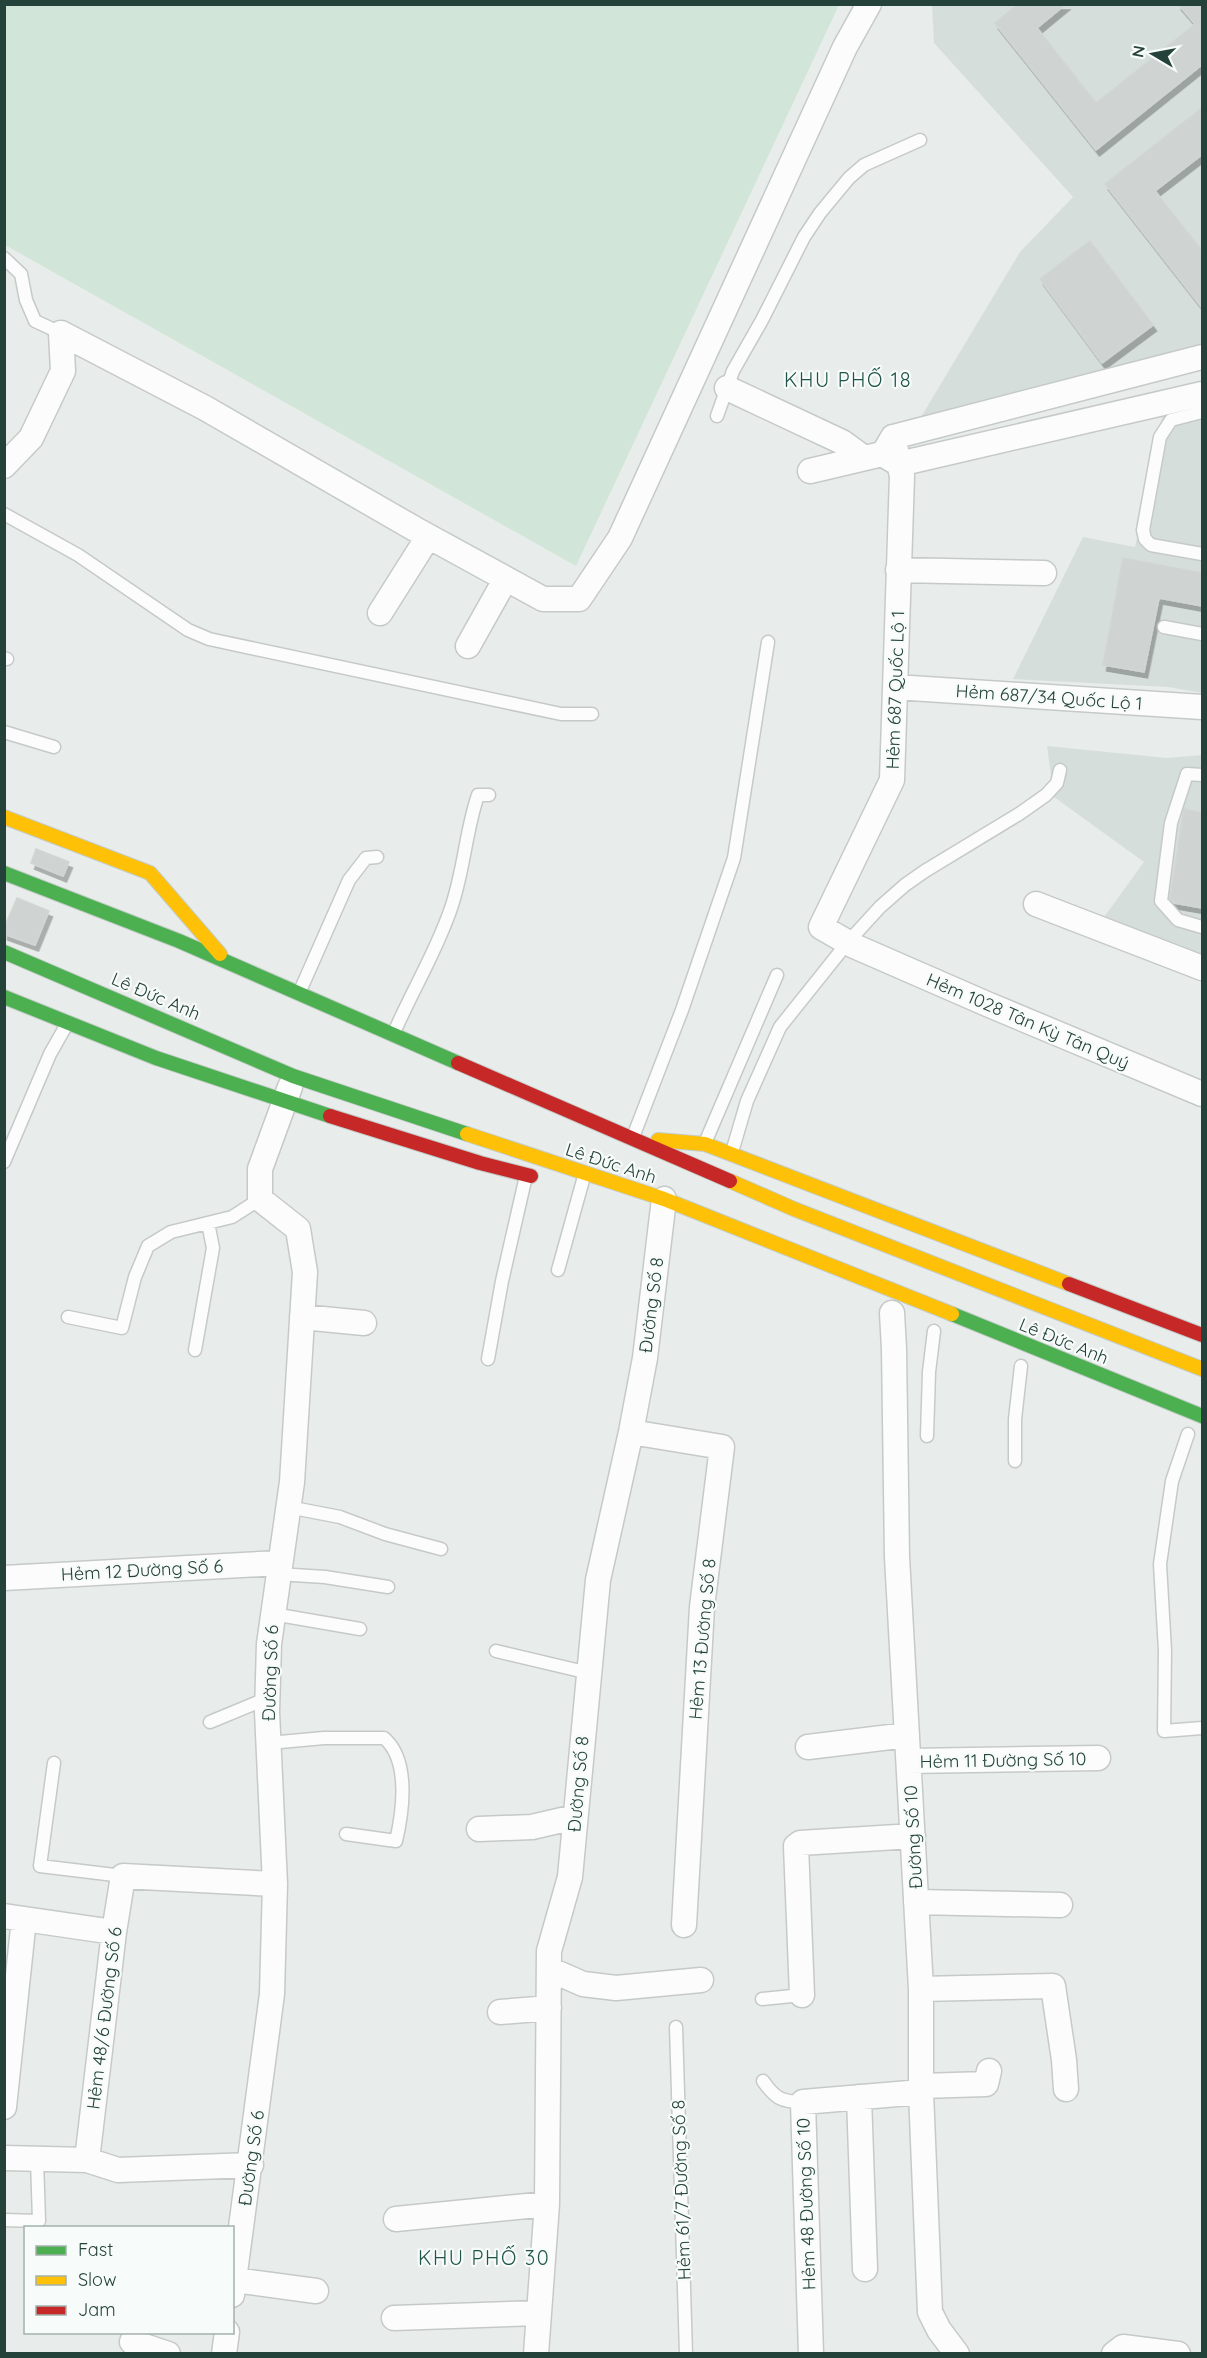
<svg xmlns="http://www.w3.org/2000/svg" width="1207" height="2358" viewBox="0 0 1207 2358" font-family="Quicksand,sans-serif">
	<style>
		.built { fill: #d6dedb }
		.green { fill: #d1e6d8 }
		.building { fill: #cfd4d2; stroke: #d1d6d4; stroke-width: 1.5; filter: url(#shadow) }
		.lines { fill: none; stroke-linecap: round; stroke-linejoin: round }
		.lane-casing { stroke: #c5cac8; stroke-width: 15 }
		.street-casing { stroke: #c5cac8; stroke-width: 27 }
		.fast-casing { stroke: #c3ccc9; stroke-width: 16 }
		.slow-casing { stroke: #c3ccc9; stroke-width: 16 }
		.jam-casing { stroke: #c3ccc9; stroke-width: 16 }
		.lane { stroke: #fcfcfc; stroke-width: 12 }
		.street { stroke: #fcfcfc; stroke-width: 24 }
		.fast { stroke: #4caf50; stroke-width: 14 }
		.slow { stroke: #ffc107; stroke-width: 14 }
		.jam { stroke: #c62828; stroke-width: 14 }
		.labels { text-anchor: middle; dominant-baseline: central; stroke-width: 4.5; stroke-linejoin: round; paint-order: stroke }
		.street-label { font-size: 18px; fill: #24423a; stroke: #f7fbf9 }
		.neighbourhood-label { font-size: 20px; letter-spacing: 1.5px; fill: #1f5548; stroke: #f7fbf9 }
	</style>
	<defs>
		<filter id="shadow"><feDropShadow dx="3.5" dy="6" stdDeviation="0" flood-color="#0004"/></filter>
	</defs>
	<rect width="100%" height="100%" fill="#e8edeb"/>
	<path class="built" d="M932 5H1202V347L921 417 1020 252 1073 197 934 43Z
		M1202 403V693L1168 687 1013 679 1083 537 1135 547 1163 413Z
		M1047 746 1167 758 1202 755V955L1104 917 1144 862 1054 797Z"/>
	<path class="green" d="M5 4H839V5L576 566 5 245Z"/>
	<path class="building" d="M1018 4H1066L1037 28 1096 103 1195 24 1178 4H1203V64L1096 150 995 23Z
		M1203 107V154L1155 191 1203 252V309L1105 184Z
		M1090 241 1153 325 1102 363 1040 279Z
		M1123 558 1203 573V606L1159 598 1144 672 1103 665Z
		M1184 809 1203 813V908L1174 903 1170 898Z
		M36 849 69 862 63 876 31 863Z
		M17 898 49 911 35 945 4 934V928Z"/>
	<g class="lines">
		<g class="lane-casing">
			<path id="lane" d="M4 258 21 274 26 300 35 321 61 333
				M1202 412 1171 420 1160 437 1143 530 1145 539 1151 545 1202 554
				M717 416 733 371 762 320 804 237 820 213 849 178 864 165 920 140
				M4 514 78 555 188 630 209 639 561 714H592
				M1164 627 1202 634
				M4 658 7 659
				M4 732 54 747
				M1202 775 1187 774 1171 823 1161 901 1178 920 1202 927
				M300 991 349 880 366 858 377 857
				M393 1035C411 993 435 954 450 911 464 873 465 833 478 795H489
				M633 1137 682 1010 734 858 768 642
				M705 1143 777 975
				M732 1152 747 1101 780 1027 848 942 880 907 905 885 925 871 1019 814 1046 795 1057 783 1060 770
				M4 1162 50 1054 67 1024
				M558 1270 585 1173
				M68 1317 122 1328 135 1277 148 1246 171 1232 232 1217 260 1199
				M195 1350 213 1248 208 1223
				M488 1359 502 1281 526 1176
				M1188 1434 1172 1481 1160 1564 1165 1651 1164 1731 1202 1728
				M927 1436 929 1372 934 1331
				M1015 1461V1419L1021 1366
				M288 1507 340 1517 385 1534 441 1549
				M278 1574 325 1577 388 1587
				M273 1614 360 1629
				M496 1651 589 1673
				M210 1722 268 1698
				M269 1743 324 1738H384C410 1760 403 1811 396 1841L346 1834
				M54 1763 40 1866 123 1876
				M762 1999 802 1995
				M676 2027 686 2354
				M763 2081C775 2098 781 2102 803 2102
				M4 2220 39 2221 37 2159"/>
		</g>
		<g class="street-casing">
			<path id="street" d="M61 333 205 408 415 529 543 599H579L620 538 845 47 869 4
				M727 388 842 442 864 458
				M893 437 902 476 892 780 821 927 854 946 987 1004 1202 1094
				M886 449 893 437 1202 357
				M4 466 31 438 63 371 61 333
				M810 471 882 454 899 464 1202 394
				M898 570 1044 573
				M380 613 428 537
				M468 646 505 580
				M895 687 1202 707
				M1036 904 1202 968
				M892 1313 894 1349 897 1557 921 1989V2092L930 2312 939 2330 957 2354
				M302 1317 364 1323
				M631 1432 722 1447 702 1607 684 1925
				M4 1578 279 1563
				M808 1747 907 1735
				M909 1761 1098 1758
				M479 1829 532 1827 575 1817
				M916 1902 1060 1905
				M4 1916 114 1932
				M549 1969 583 1984 616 1988 701 1980
				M921 1989 1053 1986 1064 2060 1066 2089
				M802 1995 796 1846 800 1843 913 1836
				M500 2012 549 2008
				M921 2086 986 2084 989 2071
				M859 2097 865 2269
				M4 2107 24 1919
				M4 2158 87 2160 118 2170 251 2165
				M87 2160 114 1932 123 1876 275 1884
				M396 2219 547 2204
				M235 2280 316 2291
				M232 2295 272 1994 275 1884 267 1712 269 1644 292 1482 305 1272 298 1229 260 1199V1169L290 1087
				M394 2318 539 2313
				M132 2342 168 2354
				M224 2354 227 2332
				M536 2354 547 2204 549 1951 570 1877 598 1580 631 1432 645 1358 664 1199
				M811 2354 803 2102 921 2092
				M1114 2354 1123 2347 1178 2354"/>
		</g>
		<g class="fast-casing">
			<path id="fast" d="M4 873 179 941 458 1063
				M4 952 293 1076 467 1134
				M4 997 156 1058 330 1116
				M952 1314 1202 1416"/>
		</g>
		<g class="slow-casing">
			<path id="slow" d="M4 817 150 873 220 954
				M467 1134 664 1199 952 1314
				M658 1140 705 1144 1069 1284
				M730 1181 794 1209 1202 1369"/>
		</g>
		<g class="jam-casing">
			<path id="jam" d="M458 1063 730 1181
				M330 1116 480 1163 531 1176
				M1069 1284 1202 1335"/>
		</g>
		<use href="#lane" class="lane"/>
		<use href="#street" class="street"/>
		<use href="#fast" class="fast"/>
		<use href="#slow" class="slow"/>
		<use href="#jam" class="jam"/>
	</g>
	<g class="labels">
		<g class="street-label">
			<text transform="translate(895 690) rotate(-88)">Hẻm 687 Quốc Lộ 1</text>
			<text transform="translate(1049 697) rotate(4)">Hẻm 687/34 Quốc Lộ 1</text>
			<text transform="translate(156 996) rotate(23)">Lê Đức Anh</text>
			<text transform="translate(1028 1021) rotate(23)">Hẻm 1028 Tân Kỳ Tân Quý</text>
			<text transform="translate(611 1163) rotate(18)">Lê Đức Anh</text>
			<text transform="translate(651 1305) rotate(-83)">Đường Số 8</text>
			<text transform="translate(1064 1341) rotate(22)">Lê Đức Anh</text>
			<text transform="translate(142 1570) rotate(-3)">Hẻm 12 Đường Số 6</text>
			<text transform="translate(702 1639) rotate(-85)">Hẻm 13 Đường Số 8</text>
			<text transform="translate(270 1673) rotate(-88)">Đường Số 6</text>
			<text transform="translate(1003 1760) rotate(-1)">Hẻm 11 Đường Số 10</text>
			<text transform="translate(578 1784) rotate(-85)">Đường Số 8</text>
			<text transform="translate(913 1837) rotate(-93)">Đường Số 10</text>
			<text transform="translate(104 2018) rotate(-83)">Hẻm 48/6 Đường Số 6</text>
			<text transform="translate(251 2158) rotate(-82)">Đường Số 6</text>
			<text transform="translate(681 2190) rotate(-92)">Hẻm 61/7 Đường Số 8</text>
			<text transform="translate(806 2204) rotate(-92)">Hẻm 48 Đường Số 10</text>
		</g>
		<g class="neighbourhood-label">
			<text x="848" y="379">KHU PHỐ 18</text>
			<text x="484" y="2257">KHU PHỐ 30</text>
		</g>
	</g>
	<rect width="1207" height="2358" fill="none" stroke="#24423a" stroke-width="12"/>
	<rect x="24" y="2226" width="210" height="108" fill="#f7fbf9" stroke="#a3b1ad" stroke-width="1.5"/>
	<rect x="36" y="2246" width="30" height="9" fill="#4caf50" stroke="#a3b1ad" stroke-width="1.5"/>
	<text x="78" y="2256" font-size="18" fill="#24423a">Fast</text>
	<rect x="36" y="2276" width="30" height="9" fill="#ffc107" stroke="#a3b1ad" stroke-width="1.5"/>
	<text x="78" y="2286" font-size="18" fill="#24423a">Slow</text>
	<rect x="36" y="2306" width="30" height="9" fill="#c62828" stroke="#a3b1ad" stroke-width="1.5"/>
	<text x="78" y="2316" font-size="18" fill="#24423a">Jam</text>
	<g transform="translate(1153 54) rotate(280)" stroke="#f7fbf9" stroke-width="4.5" paint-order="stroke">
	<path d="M0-4.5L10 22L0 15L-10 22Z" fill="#24423a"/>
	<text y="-9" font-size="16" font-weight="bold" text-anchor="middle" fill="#24423a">N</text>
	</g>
</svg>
